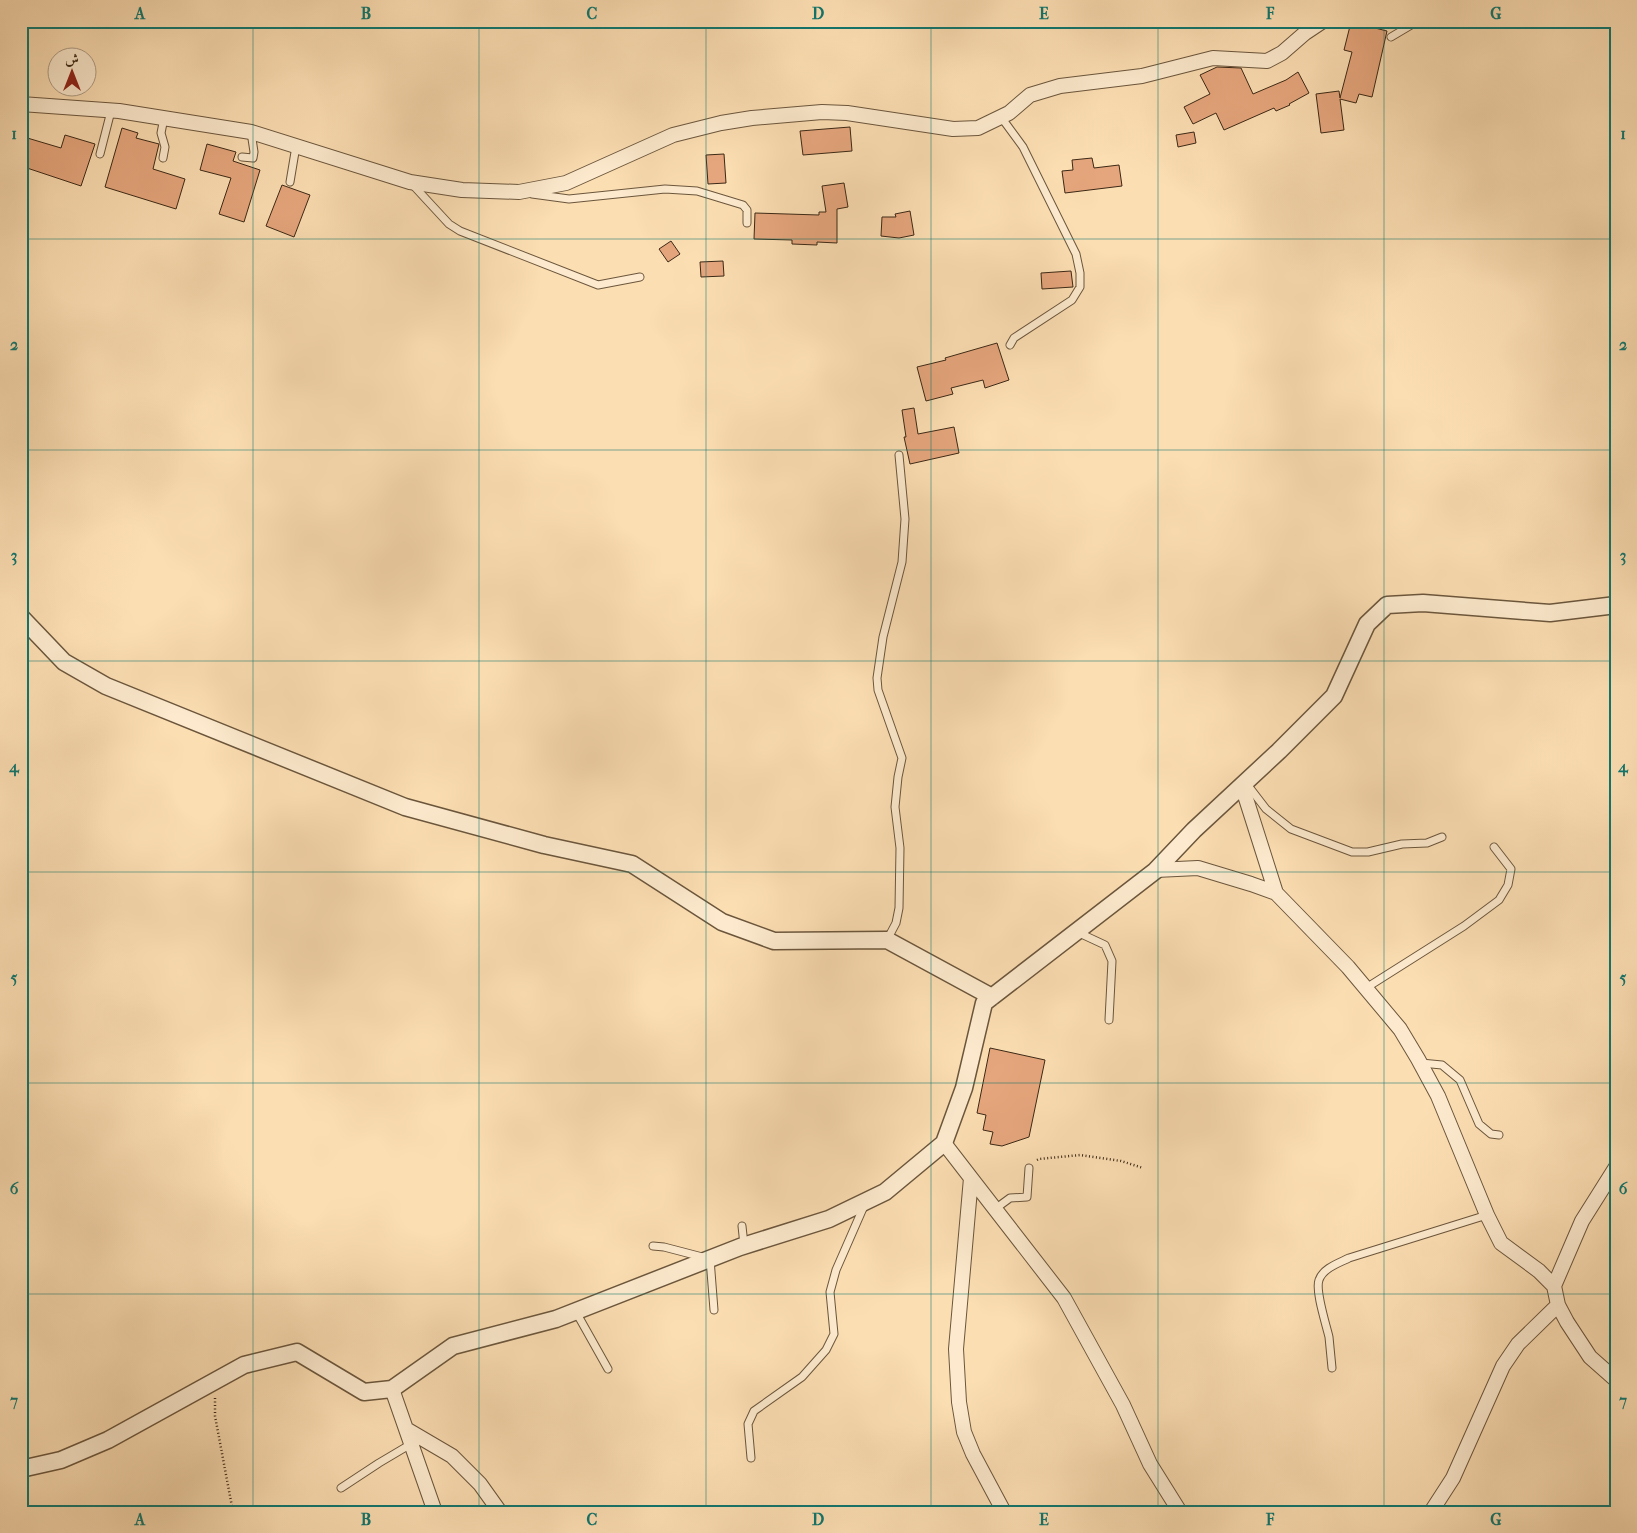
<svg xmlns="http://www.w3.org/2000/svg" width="1637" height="1533" viewBox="0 0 1637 1533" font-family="'IM FELL French Canon',Amiri,serif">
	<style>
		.building { fill: #e6a67d; stroke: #3b2815 }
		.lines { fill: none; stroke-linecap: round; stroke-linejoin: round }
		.service-casing { stroke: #6b563c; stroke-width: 9 }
		.minor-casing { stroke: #6b563c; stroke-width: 16 }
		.tertiary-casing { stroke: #6b563c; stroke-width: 19 }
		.path { stroke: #3b2815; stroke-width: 2.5; stroke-dasharray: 1 2.5; stroke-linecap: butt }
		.service { stroke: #fdeace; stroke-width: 7 }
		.minor { stroke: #fdeace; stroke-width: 14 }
		.tertiary { stroke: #fdeace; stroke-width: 16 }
		.grid { fill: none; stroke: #0f766e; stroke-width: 1; stroke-opacity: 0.55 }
		.neatline { fill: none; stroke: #0f766e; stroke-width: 2 }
		.grid-label { font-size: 16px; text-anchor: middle; font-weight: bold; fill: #0f766e }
	</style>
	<rect width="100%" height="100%" fill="#fcdeb3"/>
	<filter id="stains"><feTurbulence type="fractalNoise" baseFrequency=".004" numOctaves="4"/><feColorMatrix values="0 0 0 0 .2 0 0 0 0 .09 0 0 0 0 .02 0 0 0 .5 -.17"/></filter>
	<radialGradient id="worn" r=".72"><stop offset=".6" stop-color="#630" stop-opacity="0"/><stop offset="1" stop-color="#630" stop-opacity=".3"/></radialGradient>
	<path class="building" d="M1351 22 1387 31 1372 97 1359 94 1356 103 1340 99 1344 130 1321 133 1316 94 1339 91 1340 98 1352 52 1344 50Z
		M1217 67 1241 68 1253 94 1286 80 1298 72 1309 93 1289 104 1290 105 1276 111 1274 108 1224 130 1216 113 1193 124 1184 107 1210 94 1200 75Z
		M850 127 852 151 803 155 800 131Z
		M122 128 138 133 136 138 159 144 153 169 185 179 176 209 105 187Z
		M1194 132 1196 143 1178 147 1176 135Z
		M65 135 95 144 81 186 21 166V147L24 137 61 148Z
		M207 144 236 152 233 161 260 170 244 222 219 214 231 178 200 170Z
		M724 154 726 183 708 184 706 155Z
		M1092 158 1094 168 1119 165 1122 186 1065 193 1062 171 1073 170 1072 160Z
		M844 183 848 207 837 209V243L817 242V245L792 244V240L754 239 755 213 819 215V212H826L822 186Z
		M282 185 310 195 294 237 266 226Z
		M910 211 914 235 899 238 881 236 882 217H896L895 214Z
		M671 241 680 254 668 262 659 249Z
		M723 261 724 276 701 277 700 262Z
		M1071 271 1073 287 1042 289 1041 273Z
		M997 343 1009 380 985 388 983 380 951 388 953 394 926 401 917 367 946 360 945 358Z
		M914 408 918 434 954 427 959 453 910 464 904 437H906L902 410Z
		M990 1048 1045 1060 1029 1137 1002 1146 990 1144 993 1132 983 1130 986 1115 977 1113Z"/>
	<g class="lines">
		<g class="service-casing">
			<path id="service" d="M1391 37 1418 21
				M1001 117 1023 147 1076 254 1080 273V287L1072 300 1014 338 1010 345
				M100 154 111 111
				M242 157 253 158 254 152 251 132
				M163 158 165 147 161 133 164 118
				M290 182 296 146
				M412 184 449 224 460 231 598 285 640 277
				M532 194 569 199 665 189 697 191 743 205 747 210V223
				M1246 783 1266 809 1291 829 1352 852H1368L1402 844 1427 843 1442 837
				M1077 932 1105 945 1112 961 1109 1020
				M887 940 896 923 899 908 900 848 895 807 898 777 902 758 878 690 877 678 883 637 902 562 905 519 899 455
				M1366 988 1464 926 1499 900 1508 885 1511 869 1494 847
				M1421 1063 1442 1065 1460 1080 1479 1124 1491 1134 1499 1135
				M995 1209 1010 1198 1027 1197 1029 1168
				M742 1226 744 1245
				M653 1246 664 1247 710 1259 714 1310
				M576 1312 608 1369
				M1332 1368C1331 1358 1330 1347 1329 1337 1326 1324 1315 1291 1319 1280 1323 1268 1339 1263 1349 1258L1487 1215
				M751 1458 748 1424 754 1411 802 1377 826 1350 834 1334 830 1292 836 1270 864 1206
				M341 1488 379 1463 411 1444"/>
		</g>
		<g class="minor-casing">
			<path id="minor" d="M21 104 119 111 251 132 410 182 462 190 519 192 566 183 673 135 721 123 752 118 822 112 847 113 953 129 978 128 1009 113 1030 95 1060 86 1142 76 1213 58 1267 61 1282 53 1305 33 1323 21
				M1242 786 1276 893
				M1156 870 1198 868 1251 884 1276 893 1348 967 1400 1029 1418 1059 1438 1096 1487 1215 1501 1243 1539 1271 1554 1286 1558 1305 1567 1322 1590 1357 1616 1380
				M944 1143 971 1178 956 1349 959 1402 964 1432 973 1454 1004 1512
				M971 1178 1064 1298 1123 1405 1150 1464 1180 1512
				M1554 1286 1582 1221 1616 1167
				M392 1389 435 1512
				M406 1429 452 1456 480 1484 500 1512
				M1431 1512 1453 1478 1503 1366 1518 1344 1558 1305"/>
		</g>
		<g class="tertiary-casing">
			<path id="tertiary" d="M21 617 64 662 106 686 405 807 544 845 632 864 722 922 774 941 887 940 992 997
				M21 1469 61 1460 108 1440 244 1365 297 1352 364 1392 392 1389 453 1346 556 1319 740 1247 829 1219 885 1192 944 1143 964 1088 984 1003 1155 871 1194 830 1279 751 1334 696 1367 624 1387 605 1423 603 1550 613 1616 605"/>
		</g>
		<path class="path" d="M1037 1160 1039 1159 1080 1155 1121 1161 1143 1168
			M215 1398V1416L233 1512"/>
		<use href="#service" class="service"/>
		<use href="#minor" class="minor"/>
		<use href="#tertiary" class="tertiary"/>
	</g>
	<path class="grid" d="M253 21V1512M479 21V1512M706 21V1512M931 21V1512M1158 21V1512M1384 21V1512M21 239H1616M21 450H1616M21 661H1616M21 872H1616M21 1083H1616M21 1294H1616"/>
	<rect width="1637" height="1533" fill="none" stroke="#fcdeb3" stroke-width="55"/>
	<g transform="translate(72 72)"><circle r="24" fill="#fdeace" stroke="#af9c84"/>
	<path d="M0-4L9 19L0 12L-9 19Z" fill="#8f2418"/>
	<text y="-8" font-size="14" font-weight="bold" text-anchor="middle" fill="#3b2815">ش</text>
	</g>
	<rect x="28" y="28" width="1582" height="1478" class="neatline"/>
	<g class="grid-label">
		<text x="140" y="19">A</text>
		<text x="366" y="19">B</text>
		<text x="592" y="19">C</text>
		<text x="818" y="19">D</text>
		<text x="1044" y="19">E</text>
		<text x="1270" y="19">F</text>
		<text x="1496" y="19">G</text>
		<text x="14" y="139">1</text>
		<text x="1623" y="139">1</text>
		<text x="14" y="350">2</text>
		<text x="1623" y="350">2</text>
		<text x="14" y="561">3</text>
		<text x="1623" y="561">3</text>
		<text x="14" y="772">4</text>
		<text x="1623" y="772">4</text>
		<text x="14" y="983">5</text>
		<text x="1623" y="983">5</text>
		<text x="14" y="1194">6</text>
		<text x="1623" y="1194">6</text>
		<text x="14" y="1406">7</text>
		<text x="1623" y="1406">7</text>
		<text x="140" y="1525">A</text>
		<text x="366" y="1525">B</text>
		<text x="592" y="1525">C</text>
		<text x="818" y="1525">D</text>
		<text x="1044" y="1525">E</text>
		<text x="1270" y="1525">F</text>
		<text x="1496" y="1525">G</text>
	</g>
	<rect width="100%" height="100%" filter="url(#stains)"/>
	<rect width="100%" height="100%" fill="url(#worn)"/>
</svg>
